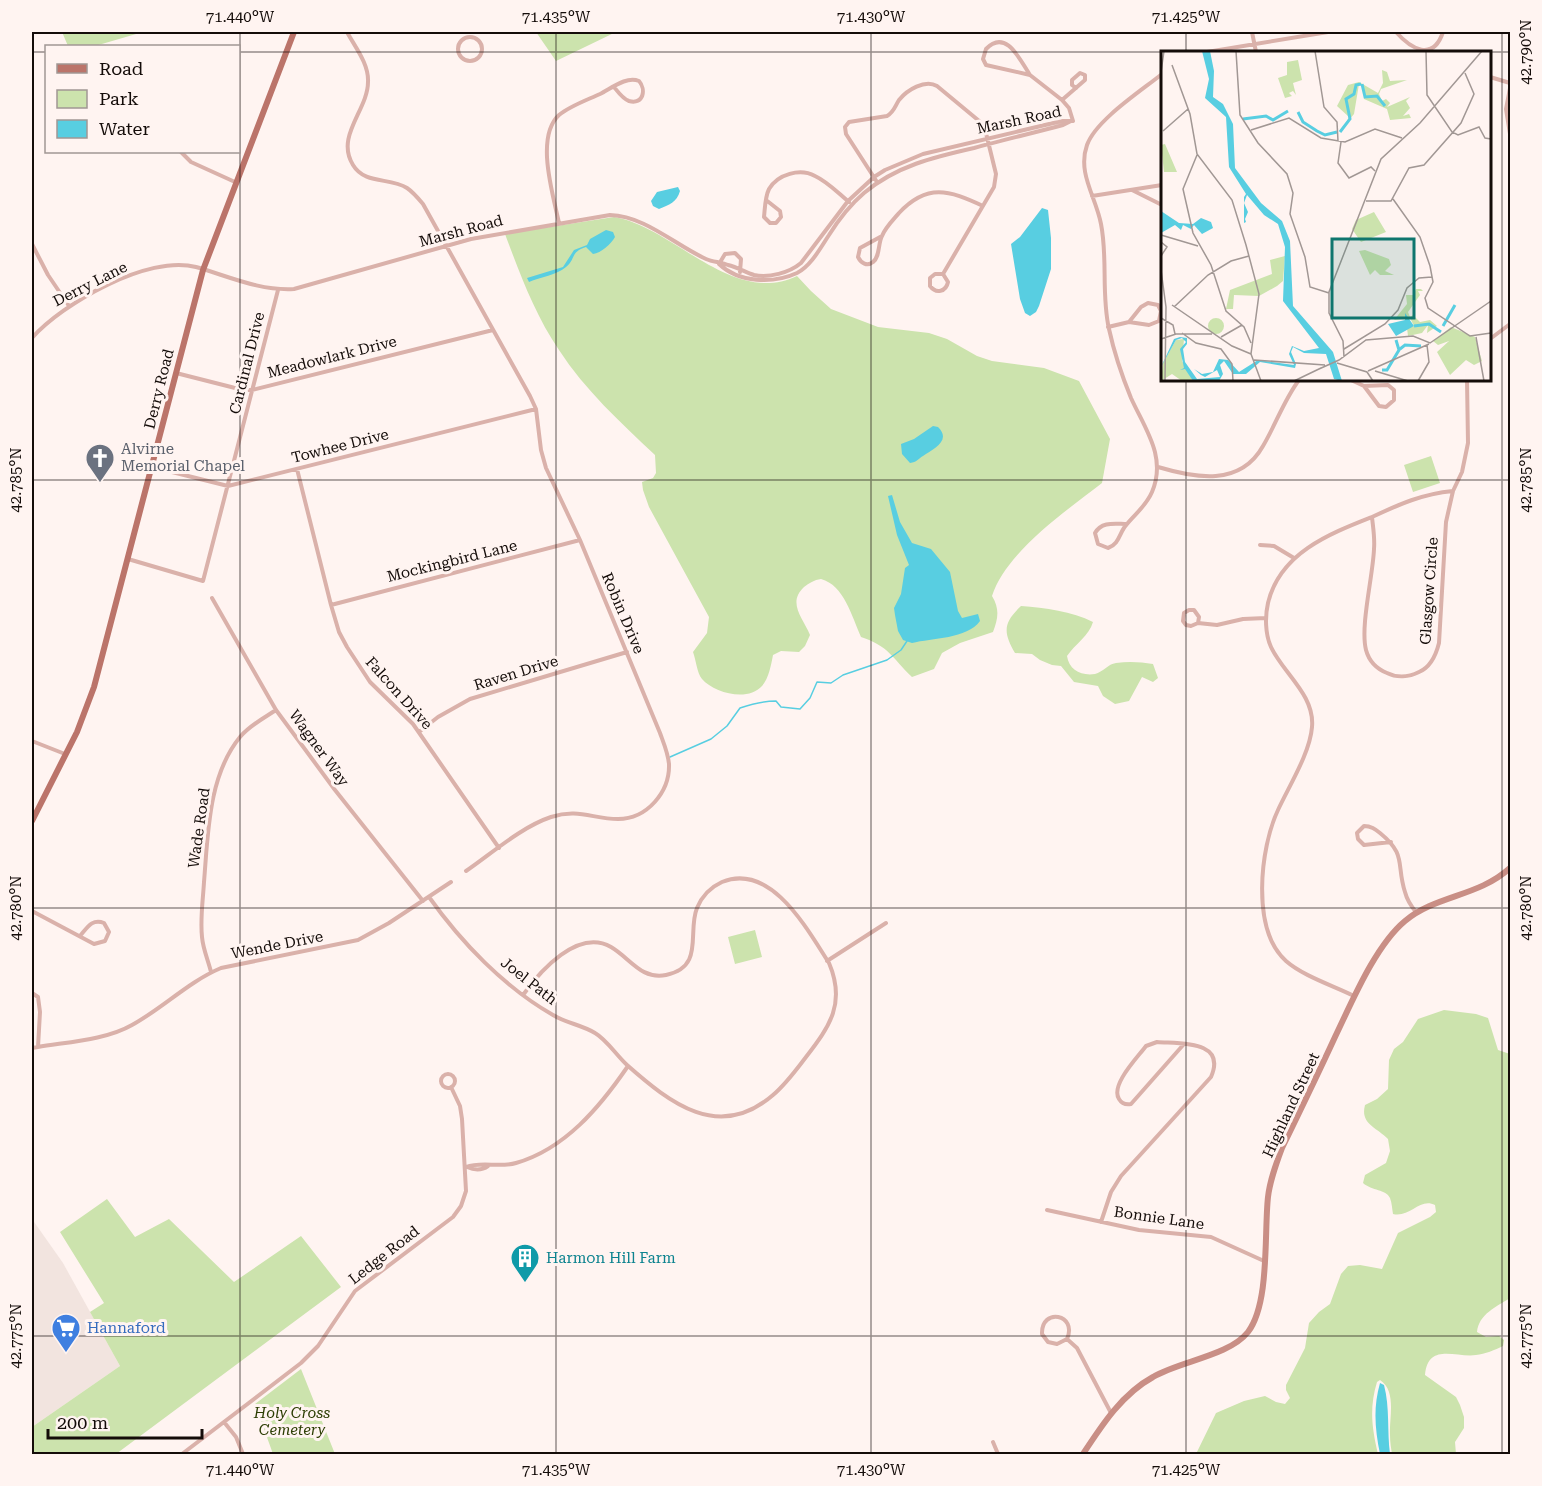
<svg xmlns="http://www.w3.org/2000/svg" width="1542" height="1486" viewBox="0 0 1542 1486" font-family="'Roboto Serif',serif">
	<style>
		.built { fill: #f2e4df }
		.green { fill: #cce3ad }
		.water { fill: #58cee1 }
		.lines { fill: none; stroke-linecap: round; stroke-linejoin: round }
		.stream { stroke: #58cee1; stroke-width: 1.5 }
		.street { stroke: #dab1aa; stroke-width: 4 }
		.secondary { stroke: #c98e85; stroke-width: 6 }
		.primary { stroke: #bb746a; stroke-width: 6 }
		.ticks { fill: none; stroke: #140c09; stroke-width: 1.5; stroke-opacity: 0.45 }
		.labels { text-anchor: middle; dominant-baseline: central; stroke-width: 6; stroke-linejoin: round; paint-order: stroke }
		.street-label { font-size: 15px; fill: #140c09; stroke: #fff4f1 }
		.worship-label { font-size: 15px; fill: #5b616d; stroke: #fff4f1; text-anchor: start }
		.culture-label { font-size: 15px; fill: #0d838f; stroke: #fff4f1; text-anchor: start }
		.shop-label { font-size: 15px; fill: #366cbe; stroke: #fff4f1; text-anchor: start }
		.park-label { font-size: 15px; font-style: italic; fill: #2c3e03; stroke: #fff4f1 }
		.inset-river { fill: none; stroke: #58cee1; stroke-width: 3 }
		.inset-road { fill: none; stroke: #a19794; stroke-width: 1.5 }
		.view { fill: #0f766e; fill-opacity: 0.15; stroke: #0f766e; stroke-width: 3 }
		.inset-edge { fill: none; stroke: #140c09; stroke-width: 3 }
		.neatline { fill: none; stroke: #140c09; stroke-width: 2 }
		.ticks-label { font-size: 15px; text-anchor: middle; fill: #140c09 }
	</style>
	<rect width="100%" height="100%" fill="#fff4f1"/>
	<path class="built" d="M32 1219 63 1263 120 1366 32 1427Z"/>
	<path class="green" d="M62 32H143L95 46H68Z
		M536 32H616L556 61Z
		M614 217C674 227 732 307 797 276L811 291 831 309 865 322 878 327 929 333 947 339 977 356 992 361 1044 368 1079 381 1110 439 1102 483C1066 511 1006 552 992 596 1000 609 998 619 993 632L960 643 942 653 934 669 912 677C892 658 889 646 861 637 852 617 844 585 821 579 814 580 809 583 804 587 787 603 803 618 810 635L805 646 799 652 781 651 773 655C771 665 769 678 762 686 748 702 714 693 702 679 697 673 696 660 693 652L707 633 709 617 649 507 643 490 642 482 653 478 656 473 655 455C620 422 585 390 559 350 535 315 520 274 505 234Z
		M1431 456 1440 483 1413 492 1404 465Z
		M1021 606C1045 608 1072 611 1093 622 1089 636 1075 644 1067 656 1069 670 1081 676 1095 674 1103 672 1108 664 1116 663 1129 661 1141 662 1153 664L1158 678 1153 682 1142 677 1129 701 1115 704 1103 696 1098 686 1074 682 1061 666 1052 665 1040 660 1032 654 1015 653C1003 632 1003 623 1021 606Z
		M755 930 762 957 735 964 728 937Z
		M1444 1010 1476 1014 1488 1018 1498 1050 1510 1054V1298C1496 1307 1479 1314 1477 1332L1486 1337 1499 1336 1504 1340 1503 1346C1495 1350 1485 1354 1476 1355 1456 1358 1428 1342 1425 1375L1456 1397 1460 1405 1464 1417V1428L1455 1442 1456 1454H1392C1391 1448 1390 1442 1390 1435 1389 1418 1397 1391 1380 1380L1377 1382C1369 1408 1372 1429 1378 1454H1196L1216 1413 1244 1401 1265 1396 1276 1402 1285 1404 1290 1398 1286 1390V1385L1305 1348 1309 1323 1319 1312 1330 1304 1341 1274 1348 1266 1360 1265 1382 1269 1398 1233 1430 1217 1436 1212 1435 1205C1420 1197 1410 1218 1393 1214 1392 1209 1392 1203 1390 1198 1386 1189 1372 1191 1363 1183L1365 1175 1386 1163 1390 1151 1388 1139C1376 1127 1360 1124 1365 1105L1377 1099 1388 1089 1389 1060 1394 1049 1403 1042 1418 1019Z
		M107 1199 135 1237 169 1219 234 1282 301 1236 341 1287 116 1454H32V1427L120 1366 90 1312 104 1303 60 1232Z
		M301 1369 335 1454H273L255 1404Z"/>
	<path class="water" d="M678 187 680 191C677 202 669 205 659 209L653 206 651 201 657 192Z
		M1042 208 1048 210 1051 238V269L1039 306 1036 312 1030 316 1025 313 1020 299 1011 244 1020 237Z
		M606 230 613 232 615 237C611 244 601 253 593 254L586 247C570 252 576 259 566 267 557 275 540 277 529 282L527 278 563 267 574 250 587 245 590 239Z
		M933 426 938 427C952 441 933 449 923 456 918 459 917 462 910 463L902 454 901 444 914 439Z
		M892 495 900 522 912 543 931 549 950 572 958 611 962 618 978 614 980 621C967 639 932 638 912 643L903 640 898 631 895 615 894 608 901 594 905 568 909 565 897 535 888 496Z
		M1380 1383 1384 1385C1390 1407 1387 1432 1390 1454H1380C1375 1429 1373 1408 1380 1383Z"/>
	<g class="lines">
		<path class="stream" d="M670 757 711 739 727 726 740 708C752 704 764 701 776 701L781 707 800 709 810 698 817 682 831 683 843 675 887 660 901 650 907 641"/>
		<path class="street" d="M347 32C355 47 369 64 368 82 368 110 335 136 353 165 365 185 390 177 407 188 413 192 418 198 423 204L530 396 536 409 541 450 546 468 580 540 660 733C664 744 668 753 669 764 670 792 647 819 618 819 593 819 578 808 551 817 521 827 491 854 466 871
			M1252 32 1256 52
			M1396 32C1411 49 1433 62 1443 32
			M458 49a12 12 0 1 1 24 0a12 12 0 1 1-24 0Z
			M1207 52 1328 32
			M1030 75C1020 60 1006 28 986 49L983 59 986 65 1030 75 1062 100 1069 108 1073 121
			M1490 77 1510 83
			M1510 88 1506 109 1510 134
			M1062 100 1085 80V75L1080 73 1072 80V85L1076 88
			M181 152 191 162 235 182
			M877 182 846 134 845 127 849 122 887 116C894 112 895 106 899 100 907 90 925 79 937 86L984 125 996 174 994 187 943 274 948 282C946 292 936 294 930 286V278L935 274H943
			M1132 190 1162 205
			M1092 196 1162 185
			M766 200 780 211 781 217 776 223H770L764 217C765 208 765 197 769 189 778 174 800 168 815 176 828 182 838 193 849 202
			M559 223C553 194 535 137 559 115 570 106 587 100 600 94 612 88 626 76 639 81 646 89 644 105 629 101 623 99 618 92 614 87
			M882 236 860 248 858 257C861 263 867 267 873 262 880 257 878 243 882 236 885 228 893 220 899 213 927 183 949 190 983 206
			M32 244 48 275 69 306
			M719 264C739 283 773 284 797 273 811 266 821 247 829 235 839 219 850 205 864 193 896 166 934 157 974 148 1003 140 1033 133 1063 125L1071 121
			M719 264 725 254 735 253 741 259 740 272
			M1108 327 1129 322 1149 325 1159 321 1161 311 1158 305 1148 303 1141 307 1129 322
			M32 338C62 304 148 254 196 267 228 276 259 291 294 289L471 239 610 215C645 216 675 245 706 259 713 262 720 262 728 265 737 267 745 272 754 275 769 278 789 273 801 263L848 201 874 177 885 170 923 154 1062 121H1073
			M1490 339 1510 324
			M176 373 243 390H252L493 330
			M1351 380 1364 386 1379 406 1386 407 1394 400V390L1388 385 1364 386
			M152 467 228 486 536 409
			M1158 467C1195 478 1240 487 1263 446 1276 424 1284 400 1299 380
			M297 469 331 605 339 632 347 647 370 682 413 724 499 848
			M1372 517C1373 527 1375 538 1374 549 1373 576 1360 626 1366 650 1369 661 1377 669 1387 673 1397 678 1409 677 1419 672 1431 667 1436 655 1439 643L1446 522 1453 491 1462 472 1468 443 1467 380
			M1127 524C1115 524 1102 521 1095 533L1098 544 1108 548C1120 544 1119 532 1127 524 1136 513 1146 506 1152 492 1167 457 1145 429 1131 398 1122 376 1114 352 1109 329 1101 294 1108 259 1101 224 1096 197 1077 173 1087 145 1096 120 1141 91 1162 74
			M1260 545 1274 546 1294 558
			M128 559 203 581 278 290
			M212 598 276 710 335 790 423 901
			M331 605 580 540
			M1198 623 1191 626 1186 625 1183 621 1184 613 1189 610H1194L1199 617 1198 623 1217 625 1243 619 1266 618
			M419 732 438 717 470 699 627 652
			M32 741 65 754
			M1391 842 1364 845 1358 839 1357 833 1364 826C1371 826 1375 829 1380 833 1407 855 1396 864 1405 892 1407 900 1411 906 1416 912
			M429 897C461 942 504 987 553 1015 566 1023 582 1025 595 1033 607 1040 616 1055 627 1065 670 1103 719 1142 773 1095 786 1084 796 1070 806 1057 830 1026 846 1003 829 963 807 929 771 862 722 882 711 887 702 896 697 908 687 932 705 967 666 975 641 980 630 958 611 947 578 928 540 971 523 995
			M32 911 94 944 105 941 109 932 104 923C92 918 87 928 80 936
			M827 961 886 923
			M211 972C208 960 203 949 202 937 200 919 203 900 204 882 208 835 208 776 240 737 250 725 264 718 276 710
			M32 993 38 997 40 1012 38 1047 32 1048
			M1354 996C1334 986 1303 976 1286 961 1251 930 1260 848 1278 810 1289 786 1310 753 1312 727 1315 695 1283 673 1271 647 1265 634 1265 616 1268 603 1280 553 1329 534 1372 517 1400 504 1422 494 1453 491
			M38 1047C67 1042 106 1040 132 1025 163 1008 188 982 221 968L358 940 389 923 451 882
			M441 1081a7 7 0 1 1 14 0a7 7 0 1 1-14 0Z
			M466 1167C482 1161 499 1168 516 1163 565 1149 600 1107 628 1066
			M467 1167C474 1170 481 1171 488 1166
			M1047 1210 1139 1230 1211 1237 1264 1261
			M1101 1222 1111 1192 1121 1176 1211 1077C1227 1040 1180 1044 1157 1042L1146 1046C1138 1057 1110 1085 1119 1099 1122 1104 1126 1105 1131 1104L1184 1044
			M1067 1339 1057 1344 1048 1342 1042 1334C1041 1307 1078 1314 1067 1339L1077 1348 1111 1413
			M224 1422 236 1437 243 1454
			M993 1442 998 1454
			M182 1454 301 1363 318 1346 355 1291 453 1217 461 1206 466 1191 462 1119 460 1106 451 1087"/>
		<path class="secondary" d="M1083 1454C1102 1425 1122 1394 1153 1377 1180 1361 1229 1356 1248 1332 1270 1303 1264 1233 1268 1197 1270 1180 1276 1164 1282 1148 1300 1111 1318 1074 1335 1037 1352 1002 1375 946 1405 921 1436 895 1478 897 1510 868"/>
		<path class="primary" d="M32 821 77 732 94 687 203 270 294 32"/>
	</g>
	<path class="ticks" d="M240 32V1454M556 32V1454M871 32V1454M1186 32V52M1502 32V1454M32 52H46M238 52H1510M1186 380V1454M32 480H1510M32 908H1510M32 1336H1510"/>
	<defs>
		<g id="church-pin" transform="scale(1.5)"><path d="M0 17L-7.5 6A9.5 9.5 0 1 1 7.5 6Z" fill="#6b7280" stroke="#fff4f1"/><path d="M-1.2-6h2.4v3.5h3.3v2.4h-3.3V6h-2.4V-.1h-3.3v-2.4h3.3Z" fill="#fff"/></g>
		<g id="building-pin" transform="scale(1.5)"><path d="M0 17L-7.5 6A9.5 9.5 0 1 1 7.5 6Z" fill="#0f9aa8" stroke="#fff4f1"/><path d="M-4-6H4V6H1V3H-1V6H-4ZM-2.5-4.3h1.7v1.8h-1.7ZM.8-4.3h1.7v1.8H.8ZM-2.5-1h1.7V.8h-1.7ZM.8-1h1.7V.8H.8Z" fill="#fff"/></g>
		<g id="supermarket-pin" transform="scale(1.5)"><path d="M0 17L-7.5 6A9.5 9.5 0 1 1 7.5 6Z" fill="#3f7fe0" stroke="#fff4f1"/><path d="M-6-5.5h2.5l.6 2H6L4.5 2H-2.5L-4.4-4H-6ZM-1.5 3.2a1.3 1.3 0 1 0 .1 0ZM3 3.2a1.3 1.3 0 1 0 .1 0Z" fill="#fff"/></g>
	</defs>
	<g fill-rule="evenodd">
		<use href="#church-pin" x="100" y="458"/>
		<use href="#building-pin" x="525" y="1258"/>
		<use href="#supermarket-pin" x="66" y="1328"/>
	</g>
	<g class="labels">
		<g class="street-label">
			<text transform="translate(1019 120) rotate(-12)">Marsh Road</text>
			<text transform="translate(461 231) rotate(-15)">Marsh Road</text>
			<text transform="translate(90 284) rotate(-27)">Derry Lane</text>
			<text transform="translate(332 357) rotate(-14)">Meadowlark Drive</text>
			<text transform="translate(247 363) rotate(-76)">Cardinal Drive</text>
			<text transform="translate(159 389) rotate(-76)">Derry Road</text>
			<text transform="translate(340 446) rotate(-14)">Towhee Drive</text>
			<text transform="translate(452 561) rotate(-14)">Mockingbird Lane</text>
			<text transform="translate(1429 591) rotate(-86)">Glasgow Circle</text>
			<text transform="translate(623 613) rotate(67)">Robin Drive</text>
			<text transform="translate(516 673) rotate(-17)">Raven Drive</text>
			<text transform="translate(399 693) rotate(48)">Falcon Drive</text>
			<text transform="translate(319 748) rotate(54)">Wagner Way</text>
			<text transform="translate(199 828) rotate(-82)">Wade Road</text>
			<text transform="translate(277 945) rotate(-11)">Wende Drive</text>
			<text transform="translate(529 981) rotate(38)">Joel Path</text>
			<text transform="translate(1291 1105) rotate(-65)">Highland Street</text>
			<text transform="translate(1159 1218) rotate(8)">Bonnie Lane</text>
			<text transform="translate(384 1255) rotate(-38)">Ledge Road</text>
		</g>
		<g class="worship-label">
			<text x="121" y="449">Alvirne<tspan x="121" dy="17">Memorial Chapel</tspan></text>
		</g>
		<g class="culture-label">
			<text x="546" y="1258">Harmon Hill Farm</text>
		</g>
		<g class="shop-label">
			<text x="87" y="1328">Hannaford</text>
		</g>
		<g class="park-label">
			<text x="292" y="1413">Holy Cross<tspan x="292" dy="17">Cemetery</tspan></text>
		</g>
	</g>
	<g transform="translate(1161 51)">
		<rect width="330" height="330" fill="#fff4f1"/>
		<path d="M137 9 141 29 132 32 135 44 132 40 128 42 131 45 124 47 117 27 126 24V11ZM221 19 226 21 229 30 246 29 220 38 218 43 221 50 225 48 229 52 226 56 249 46 245 50 249 57 242 65 248 63 250 67 229 69 226 58 203 48V36L198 33 193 63 184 74 188 66 176 55 187 34 198 31 217 42 222 32ZM4 93 16 121H3L0 94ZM213 161 225 181 200 191 191 178 195 169ZM204 199 228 208 230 214 224 220 233 224H219L214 219 209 224 198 200ZM124 205 122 230 116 235 98 245 73 244 72 258H65L69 239 111 223 109 209ZM255 238H260L262 240H257L259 244 247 261 249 266 252 264 259 271 269 269 276 275 266 282 267 274 261 282 247 285 246 277 253 275 249 267 233 269 246 253 245 244H252ZM47 275a8 8 0 1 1 16 0a8 8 0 1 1-16 0ZM290 276 314 286 321 310 313 314 305 309 289 324 276 301 288 290 277 294 272 290ZM23 288 21 310 32 330H21L11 323 0 330 2 312 15 289Z" fill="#cce3ad"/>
		<path d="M41 0H49L53 20 52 46 62 53 72 73 74 117 100 152 121 170 129 190 132 255 172 301 181 330 173 328 165 303 143 302 132 296 130 301 135 313 134 317 99 311 85 323H72L63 310 59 314 62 323 58 330H32L24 318 19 319 23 317 19 298 25 291 21 287 15 289 0 316 13 288 19 286 26 287V293L22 298 24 311 36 328 59 326 56 319 44 326 40 324 33 318 41 323 52 321 58 308 67 309 78 321 97 309 133 314 128 303 131 295 143 300 158 297 122 250 124 196 117 173 103 164 86 144 83 152 87 161 84 168 85 171 83 172V146L85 143 68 116 65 66 44 47 48 28ZM0 160 18 172 32 173 40 167 50 171 52 177 41 183 33 174 30 178 22 174 20 179 14 174 0 182ZM244 262 253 275 235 285 227 273 244 269Z" fill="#58cee1"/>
		<path class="inset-river" d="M201 33 204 46 216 45 224 55M137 61 142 71 156 80 164 84 176 81M82 68 105 65 112 69 127 60M179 81 189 68 185 48 193 43 195 34 200 33M253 275 268 273 280 281M282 275 294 254M239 298 244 294 260 295M221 319H226L238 299 235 289"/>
		<path class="inset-road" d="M75 0 79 64 97 92 126 123 132 142 129 163 144 206 149 236 168 242M154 0 163 56 176 71 177 90M265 0 266 44 291 81 297 84 318 76 324 87 330 88M11 14 29 63 36 103 71 149 85 194 98 243 90 303 100 330M0 21 3 0M90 79 128 67 160 87 184 91 214 78 241 87M2 80 27 58M180 91 177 112 188 127 210 116 214 120M36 104 22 138 32 182 50 214 65 260 83 276 90 292M232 148 259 186 269 215 272 231 264 247 267 257 309 285 330 282M205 150H230L248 117 263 114 300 72 313 43 304 22M0 184 37 195M0 191 6 196 0 205M0 219 5 256 4 330M11 254 71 295 90 303M13 256 47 224 70 210 88 205M0 267 12 274 14 283M21 282 35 292 60 298 71 313 72 330M60 286 81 274M315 286 323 330M0 288 15 283H51M183 298 224 273 237 259 246 237 258 227 271 226M183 306 182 290 168 262V241L220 108 259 72 321 0M93 309 164 314M176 312 206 321 212 330M158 318 178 309 205 289 252 285 269 292 330 250M207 320 268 293M214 320 247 330M133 330 160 317M257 330 268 311 266 294"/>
		<path class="view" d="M171 188H253V267H171Z"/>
		<rect width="330" height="330" class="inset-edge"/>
	</g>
	<rect width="1542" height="1486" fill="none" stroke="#fff4f1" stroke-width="66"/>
	<rect x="45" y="45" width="195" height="108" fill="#fff4f1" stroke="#a19794" stroke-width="1.5"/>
	<rect x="57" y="64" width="30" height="9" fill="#bb746a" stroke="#a19794" stroke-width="1.5"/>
	<text x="99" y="75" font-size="18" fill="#140c09">Road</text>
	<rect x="57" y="90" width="30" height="18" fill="#cce3ad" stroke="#a19794" stroke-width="1.5"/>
	<text x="99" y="105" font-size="18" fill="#140c09">Park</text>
	<rect x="57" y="120" width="30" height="18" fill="#58cee1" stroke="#a19794" stroke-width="1.5"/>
	<text x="99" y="135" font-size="18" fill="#140c09">Water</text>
	<path d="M48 1429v9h154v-9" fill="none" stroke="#140c09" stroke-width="3"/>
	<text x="57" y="1429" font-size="18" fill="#140c09" stroke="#fff4f1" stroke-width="4.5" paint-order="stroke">200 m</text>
	<rect x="33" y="33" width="1476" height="1420" class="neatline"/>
	<g class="ticks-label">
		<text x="240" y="22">71.440°W</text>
		<text x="556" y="22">71.435°W</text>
		<text x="871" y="22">71.430°W</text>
		<text x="1186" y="22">71.425°W</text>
		<text transform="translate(1526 52) rotate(-90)" y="5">42.790°N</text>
		<text transform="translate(16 480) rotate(-90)" y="5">42.785°N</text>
		<text transform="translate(1526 480) rotate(-90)" y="5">42.785°N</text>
		<text transform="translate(16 908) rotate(-90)" y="5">42.780°N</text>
		<text transform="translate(1526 908) rotate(-90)" y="5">42.780°N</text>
		<text transform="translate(16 1336) rotate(-90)" y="5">42.775°N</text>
		<text transform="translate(1526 1336) rotate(-90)" y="5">42.775°N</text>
		<text x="240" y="1475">71.440°W</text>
		<text x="556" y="1475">71.435°W</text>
		<text x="871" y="1475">71.430°W</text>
		<text x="1186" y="1475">71.425°W</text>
	</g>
</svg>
